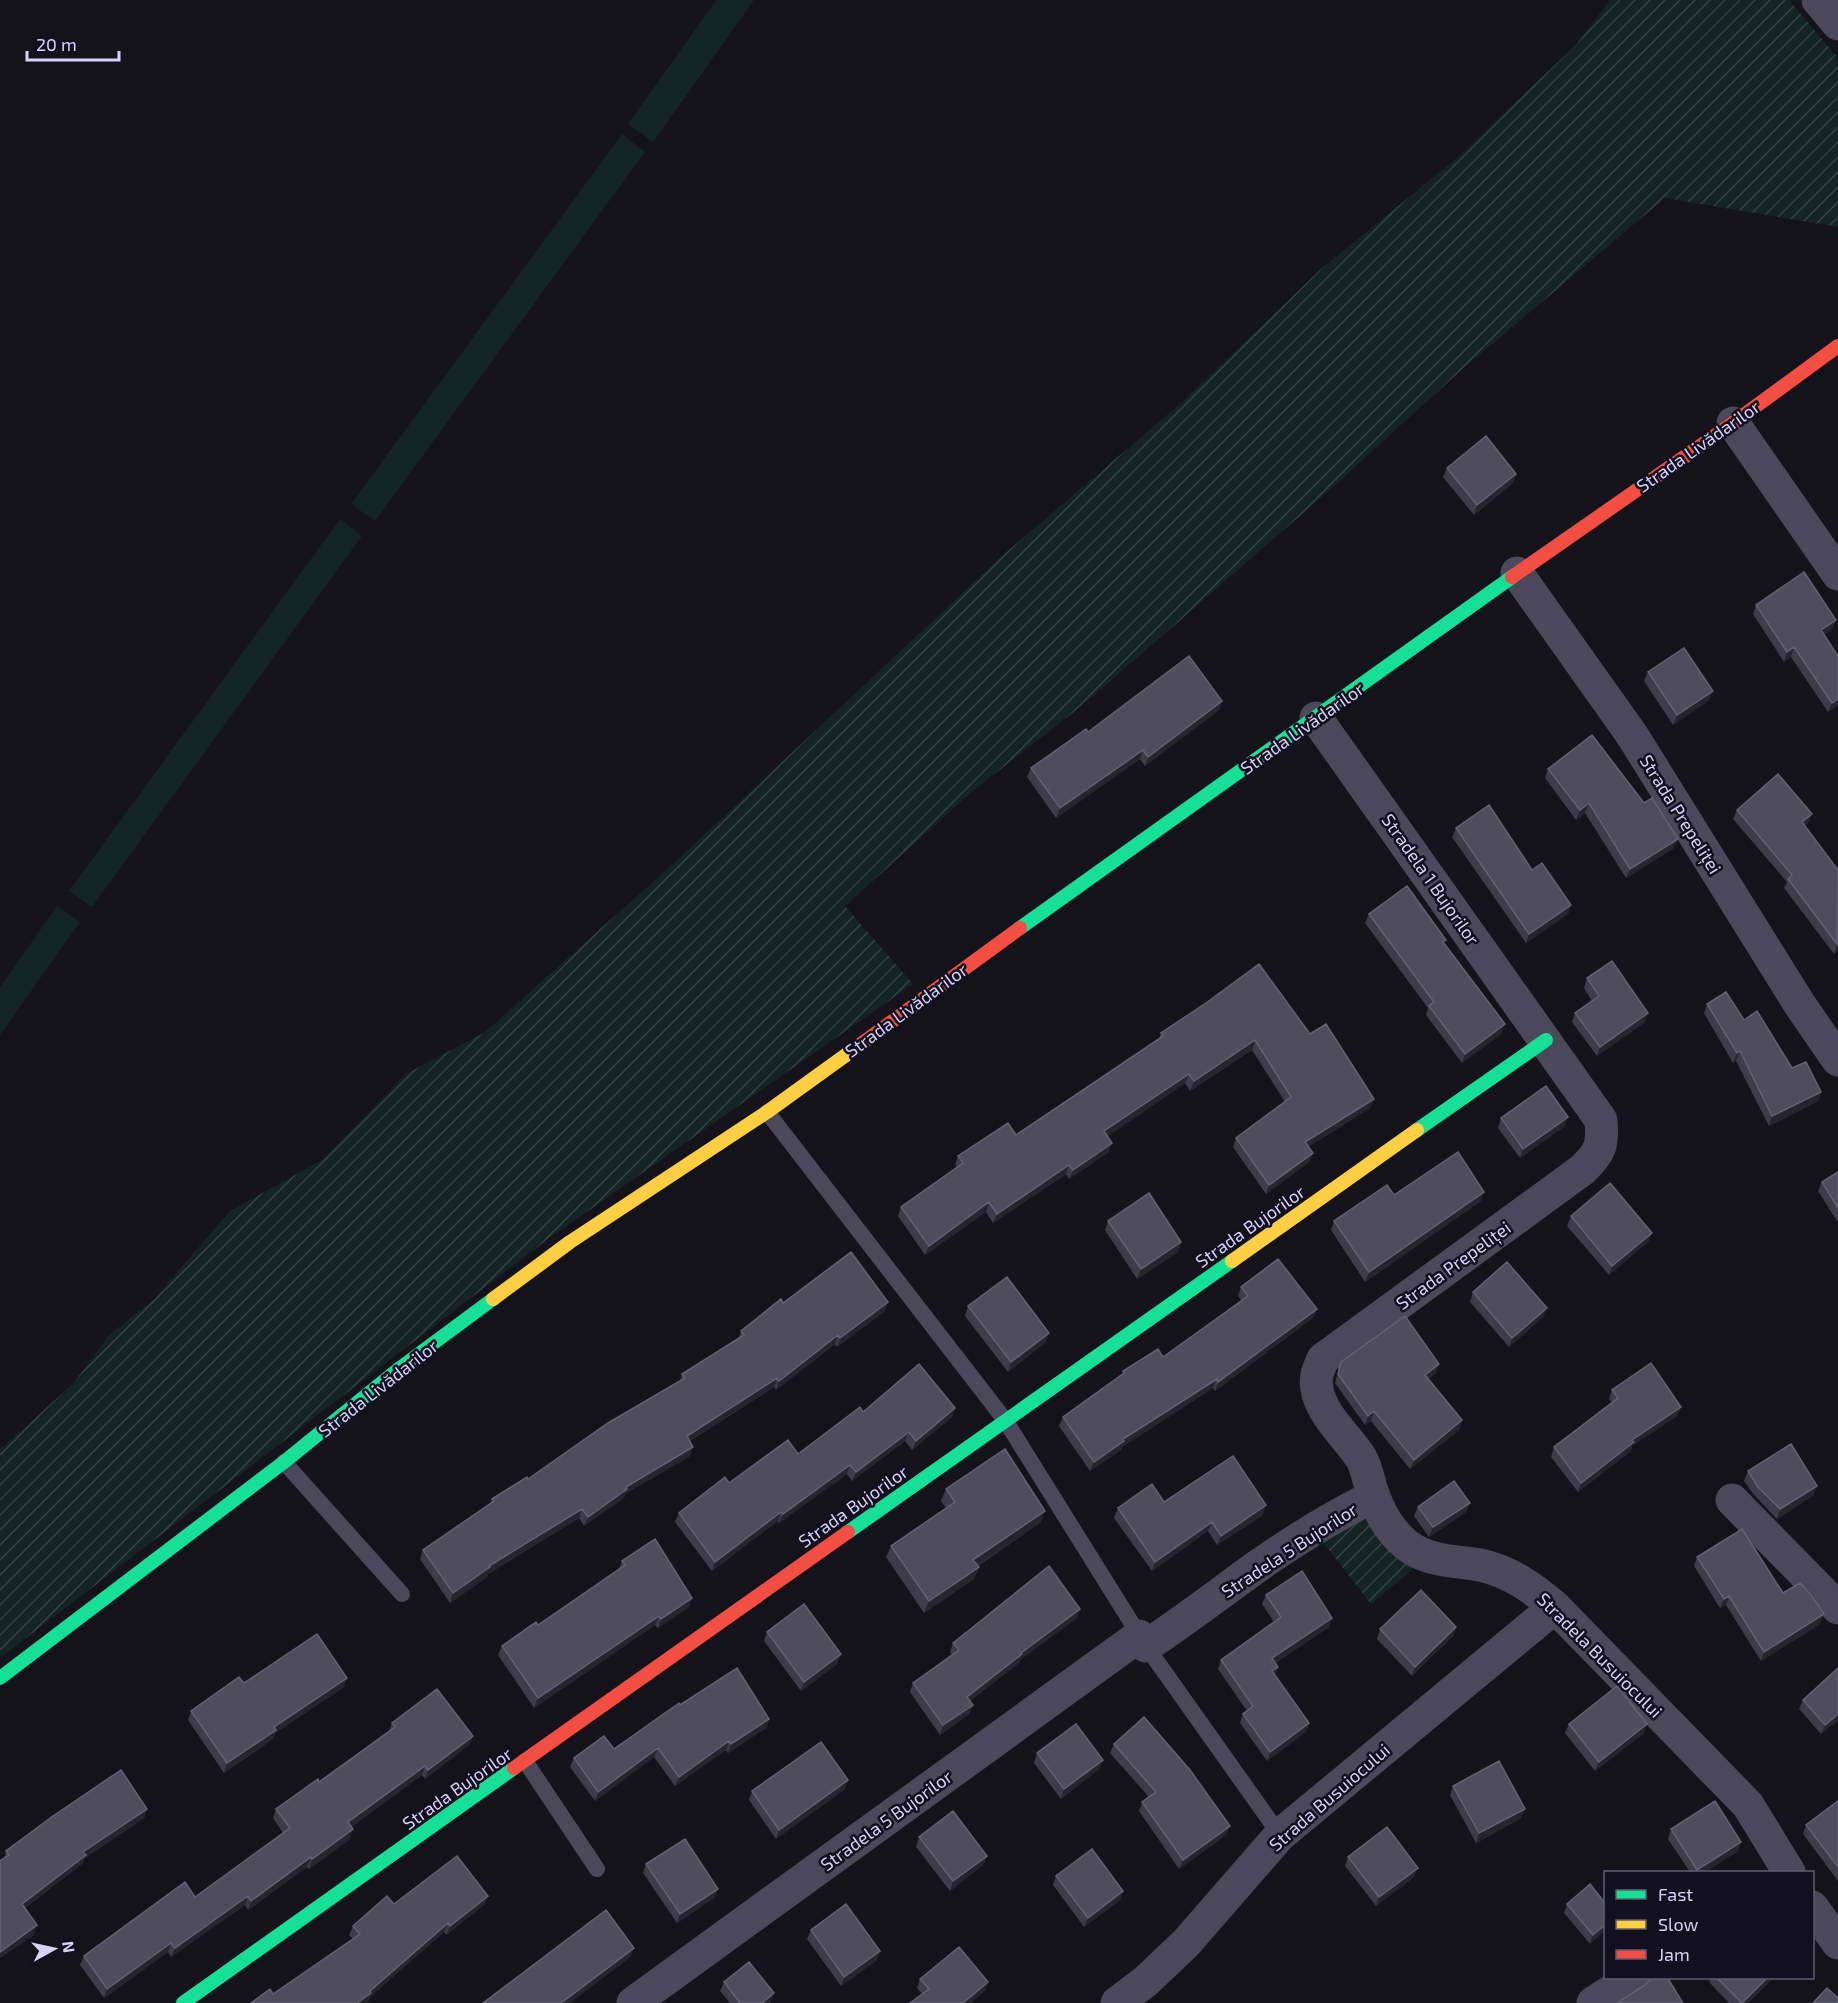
<svg xmlns="http://www.w3.org/2000/svg" width="1838" height="2003" viewBox="0 0 1838 2003" font-family="'Exo 2',sans-serif">
	<style>
		.grass { fill: #132425 }
		.garden { fill: url(#garden-furrows) }
		.lines { fill: none; stroke-linecap: round; stroke-linejoin: round }
		.lane { stroke: #4a485a; stroke-width: 16 }
		.street { stroke: #4a485a; stroke-width: 33 }
		.fast { stroke: #16e098; stroke-width: 14 }
		.slow { stroke: #ffcf43; stroke-width: 14 }
		.jam { stroke: #f24e42; stroke-width: 14 }
		.wall { fill: #3e3b4a }
		.shaded-wall { fill: #26242f }
		.building { fill: #4e4c5d; stroke: #646175; stroke-width: 1.5 }
		.labels { text-anchor: middle; dominant-baseline: central; stroke-width: 5; stroke-linejoin: round; paint-order: stroke }
		.street-label { font-size: 18px; fill: #d7d2f9; stroke: #120f1e }
	</style>
	<defs>
		<pattern id="garden-furrows" width="10" height="10" patternUnits="userSpaceOnUse" patternTransform="scale(1.5)"><rect width="10" height="10" fill="#132425"/><path d="M-1 1l2-2M0 10L10 0M9 11l2-2" fill="none" stroke="#354345"/></pattern>
	</defs>
	<rect width="100%" height="100%" fill="#14121a"/>
	<path class="grass" d="M716 0H754L653 142 628 124Z
		M622 134 645 152 375 521 351 504Z
		M340 519 362 536 92 907 69 891Z
		M57 906 80 922 0 1035V987Z"/>
	<path class="garden" d="M1610 0H1789L1838 58V227L1665 198 1458 373 1331 489 1084 704 974 790 845 906 913 984 548 1239 0 1658V1449L73 1384 109 1335 153 1300 230 1211 322 1160 406 1074 485 1032 674 863 1003 555 1181 403 1320 270 1458 157 1576 45Z
		M1354 1519 1369 1520 1381 1529 1413 1569 1371 1604 1321 1540Z"/>
	<g class="lines">
		<path class="lane" d="M767 1112 1005 1420 1146 1646 1280 1835
			M284 1462 402 1594
			M525 1761 597 1869"/>
		<path class="street" d="M1818 0 1838 24
			M1733 423 1838 574
			M1517 573 1632 735 1800 1005 1838 1060
			M1316 718 1601 1120C1603 1145 1601 1152 1582 1170L1323 1359C1317 1372 1314 1380 1318 1394 1326 1420 1347 1436 1361 1458 1366 1466 1368 1478 1371 1488 1378 1511 1392 1537 1414 1550 1435 1562 1458 1561 1480 1565 1509 1571 1533 1588 1555 1607L1748 1805 1789 1872
			M1732 1500 1838 1608
			M1146 1646C1184 1621 1219 1594 1255 1568 1293 1541 1332 1517 1374 1496
			M1812 1907 1838 1943
			M633 2003 1139 1636
			M1117 2003 1146 1981 1186 1943 1280 1835 1555 1607
			M1593 2003 1632 1978"/>
		<path class="fast" d="M1020 928 1512 577
			M1417 1130 1546 1040
			M848 1532 1232 1261
			M0 1678 284 1462 400 1368 493 1299
			M183 2003 514 1768"/>
		<path class="slow" d="M1232 1261 1417 1130
			M493 1299 570 1242 767 1112 857 1047"/>
		<path class="jam" d="M1512 577 1733 423 1838 346
			M857 1047 1020 928
			M514 1768 848 1532"/>
	</g>
	<path class="wall" d="M1447 468 1516 474 1513 483 1474 515 1443 477Z
		M1756 605 1832 629 1824 635 1838 705 1828 712 1791 657 1784 662 1753 614Z
		M1648 672 1709 700 1673 725 1644 681Z
		M1222 701 1219 710 1145 766 1140 759 1056 818 1027 777 1031 768 1088 732Z
		M1548 769 1674 848 1626 878 1585 813 1576 820 1545 778Z
		M1737 810 1808 823 1805 826 1838 870V950L1834 954 1784 888 1787 882 1733 819Z
		M1456 828 1532 870 1571 905 1568 914 1526 943 1452 837Z
		M1369 914 1445 944 1501 1034 1462 1063 1426 1015 1428 1008 1365 923Z
		M1587 978 1645 1022 1597 1056 1572 1022 1575 1013 1592 1001 1584 988Z
		M1707 1004 1744 1020 1792 1068 1821 1092 1818 1101 1769 1126 1736 1061 1733 1063 1704 1013Z
		M1161 1033 1310 1034 1374 1099 1370 1108 1308 1147 1313 1153 1309 1162 1266 1194 1233 1147 1236 1138 1285 1102 1252 1050 1190 1091 1185 1083 1108 1136 1109 1152 1069 1179 1066 1174 993 1223 986 1212 925 1255 898 1216 901 1207 957 1167 955 1165 958 1156 1016 1135 1159 1039Z
		M1501 1118 1565 1126 1520 1158 1498 1128Z
		M1838 1172V1220L1837 1221 1818 1191 1822 1182Z
		M1394 1195 1481 1201 1365 1282 1331 1230 1334 1221Z
		M1571 1216 1652 1233 1648 1242 1609 1275 1567 1226Z
		M1108 1221 1181 1242 1178 1252 1137 1279 1105 1230Z
		M1241 1287 1317 1309 1313 1318 1215 1391 1213 1388 1122 1447 1121 1450 1090 1471 1059 1426 1063 1417 1122 1375 1123 1371 1163 1357 1242 1301 1238 1296Z
		M1473 1292 1543 1317 1509 1347 1470 1302Z
		M783 1303 885 1311 837 1347 835 1344 776 1390 774 1387 690 1441V1456L625 1494 624 1498 584 1526 579 1518 488 1574 487 1577 450 1603 420 1559 423 1550 490 1503 492 1499 528 1479 680 1381 682 1374 738 1339 741 1331Z
		M968 1306 1046 1342 1008 1372 965 1316Z
		M1341 1362 1436 1373 1428 1379 1462 1420 1459 1430 1410 1469 1371 1421 1365 1425 1335 1383Z
		M1612 1390 1681 1407 1677 1416 1632 1446 1631 1451 1578 1492 1551 1457 1554 1447 1612 1403 1609 1399Z
		M955 1408 952 1417 912 1450 905 1441 852 1481 847 1474 779 1523 778 1521 712 1571 675 1522 679 1513 729 1483 798 1454 863 1412Z
		M1748 1471 1814 1495 1777 1519 1754 1495 1744 1481Z
		M946 1489 1041 1522 978 1566 979 1567 974 1579 924 1613 886 1557 891 1546 946 1508 941 1501Z
		M1470 1503 1466 1512 1429 1537 1414 1516 1418 1507Z
		M1118 1508 1263 1515 1217 1545 1208 1531 1152 1571 1114 1518Z
		M1697 1557 1783 1593 1820 1624 1761 1661 1726 1605 1720 1608 1694 1566Z
		M622 1561 692 1598 689 1607 658 1628 655 1625 534 1708 498 1655 502 1646 538 1625 619 1569Z
		M1266 1595 1329 1627 1275 1663V1675L1309 1723 1306 1732 1267 1761 1240 1723 1243 1714 1247 1711 1218 1669 1221 1660 1274 1622 1262 1604Z
		M1077 1618 1020 1660 1019 1663 970 1701 973 1705 969 1714 940 1735 910 1692 913 1683 952 1655 950 1652 953 1643Z
		M1456 1627 1453 1636 1412 1676 1377 1639 1380 1629Z
		M767 1632 841 1654 837 1664 801 1691 764 1641Z
		M244 1683 344 1687 275 1733 273 1739 224 1773 188 1720 191 1711Z
		M1803 1700 1838 1720 1821 1734 1799 1709Z
		M680 1705 769 1719 766 1728 728 1753 726 1750 675 1786 654 1757 595 1801 570 1767 574 1758 614 1749Z
		M392 1723 473 1736 469 1745 425 1779 422 1775 351 1827 350 1839 309 1869 307 1867 248 1910 245 1905 171 1957 168 1952 104 1998 80 1965 84 1956 195 1897 283 1833 273 1818 276 1809 319 1782 389 1731Z
		M1569 1724H1647L1643 1734 1595 1771 1565 1733Z
		M1114 1744 1226 1835 1179 1869 1139 1811 1142 1802 1149 1797 1110 1753Z
		M1037 1753 1103 1760 1099 1769 1061 1799 1034 1763Z
		M1453 1786 1521 1818 1476 1843 1450 1795Z
		M845 1789 776 1839 749 1800 752 1791Z
		M1838 1801V1881L1803 1834 1806 1825Z
		M147 1809 144 1818 85 1858 82 1864 25 1908 34 1935 0 1958V1861L4 1859 6 1851Z
		M1671 1829 1741 1842 1738 1851 1705 1872H1690L1668 1839Z
		M919 1837 987 1856 983 1865 950 1891 916 1847Z
		M1348 1857 1414 1877 1376 1906 1345 1866Z
		M646 1864 718 1889 714 1898 677 1923 643 1873Z
		M1056 1876 1123 1891 1120 1900 1084 1927 1053 1885Z
		M1605 1903 1590 1944 1564 1913 1567 1904Z
		M394 1904 484 1905 446 1935 444 1932 370 1997 368 2002 273 1994 353 1939 349 1935 353 1926Z
		M811 1930 877 1960 841 1986 807 1939Z
		M1711 1977H1774L1748 2003H1729L1709 1982Z
		M920 1979 988 1982 985 1991 922 1994 917 1988Z
		M724 1982 774 1993 770 2003H730L720 1991Z"/>
	<path class="shaded-wall" d="M1516 474 1513 483 1474 515 1477 505Z
		M1836 620 1832 629 1817 639 1821 630Z
		M1794 647 1791 657 1784 662 1787 652Z
		M1713 691 1709 700 1673 725 1677 715Z
		M1838 699V705L1828 712 1832 703Z
		M1222 701 1219 710 1145 766 1148 757Z
		M1143 750 1140 759 1056 818 1060 808Z
		M1589 803 1585 813 1576 820 1580 810Z
		M1812 814 1808 823 1798 832 1802 822Z
		M1678 839 1674 848 1626 878 1630 869Z
		M1571 905 1568 914 1526 943 1529 934Z
		M1837 944H1838V950L1834 954Z
		M1648 1013 1645 1022 1597 1056 1600 1047Z
		M1505 1024 1501 1034 1462 1063 1465 1054Z
		M1255 1040 1252 1050 1190 1091 1194 1081Z
		M1740 1051 1736 1061 1733 1063 1737 1053Z
		M1189 1074 1185 1083 1101 1141 1104 1131Z
		M1821 1092 1818 1101 1769 1126 1772 1116Z
		M1374 1099 1370 1108 1302 1151 1305 1142Z
		M1568 1117 1565 1126 1520 1158 1523 1149Z
		M1112 1143 1109 1152 1069 1179 1073 1170Z
		M1313 1153 1309 1162 1266 1194 1269 1185Z
		M1069 1165 1066 1174 993 1223 997 1214Z
		M1484 1192 1481 1201 1365 1282 1369 1272Z
		M989 1202 986 1212 925 1255 929 1246Z
		M1652 1233 1648 1242 1609 1275 1612 1266Z
		M1181 1242 1178 1252 1137 1279 1141 1269Z
		M888 1302 885 1311 837 1347 840 1338Z
		M1547 1308 1543 1317 1509 1347 1512 1338Z
		M1317 1309 1313 1318 1215 1391 1218 1382Z
		M1049 1333 1046 1342 1008 1372 1011 1362Z
		M838 1335 835 1344 776 1390 779 1381Z
		M1439 1364 1436 1373 1421 1384 1425 1375Z
		M777 1378 774 1387 683 1445 687 1436Z
		M1217 1379 1213 1388 1122 1447 1121 1450 1090 1471 1094 1462 1123 1439Z
		M1681 1407 1677 1416 1632 1446 1631 1451 1578 1492 1581 1483 1632 1440Z
		M955 1408 952 1417 912 1450 916 1441Z
		M1374 1411 1371 1421 1365 1425 1368 1416Z
		M1462 1420 1459 1430 1410 1469 1414 1460Z
		M909 1432 905 1441 852 1481 856 1472Z
		M693 1447 690 1456 625 1494 624 1498 584 1526 588 1517 626 1487Z
		M850 1465 847 1474 779 1523 783 1514Z
		M1817 1486 1814 1495 1777 1519 1780 1509Z
		M1470 1503 1466 1512 1429 1537 1433 1527Z
		M1266 1505 1263 1515 1217 1545 1221 1536Z
		M582 1509 579 1518 488 1574 487 1577 450 1603 453 1593 489 1566Z
		M1045 1511 1041 1522 969 1571 973 1560Z
		M781 1512 778 1521 712 1571 715 1562Z
		M1212 1522 1208 1531 1152 1571 1155 1562Z
		M979 1567 974 1579 924 1613 929 1601Z
		M1729 1596 1726 1605 1720 1608 1724 1599Z
		M692 1598 689 1607 658 1628 661 1619Z
		M1080 1609 1077 1618 1020 1660 1019 1663 964 1706 967 1697 1021 1653Z
		M1824 1614 1820 1624 1761 1661 1764 1652Z
		M659 1616 655 1625 534 1708 538 1698Z
		M1332 1618 1329 1627 1268 1667 1272 1658Z
		M1456 1627 1453 1636 1412 1676 1415 1667Z
		M841 1654 837 1664 801 1691 804 1682Z
		M1278 1667 1275 1676 1272 1671Z
		M347 1678 344 1687 275 1733 273 1739 224 1773 227 1763 274 1727Z
		M973 1705 969 1714 940 1735 943 1725Z
		M1838 1714V1720L1821 1734 1825 1725Z
		M769 1719 766 1728 728 1753 731 1744Z
		M1309 1723 1306 1732 1267 1761 1270 1752Z
		M1647 1724 1643 1734 1595 1771 1599 1762Z
		M473 1736 469 1745 425 1779 428 1770Z
		M729 1741 726 1750 675 1786 679 1777Z
		M658 1748 654 1757 595 1801 598 1792Z
		M1103 1760 1099 1769 1061 1799 1064 1789Z
		M425 1766 422 1775 345 1831 348 1822Z
		M848 1780 845 1789 776 1839 779 1830Z
		M147 1809 144 1818 85 1858 82 1864 18 1913 22 1904 83 1852Z
		M1525 1809 1521 1818 1476 1843 1479 1833Z
		M1230 1826 1226 1835 1179 1869 1183 1860Z
		M353 1829 350 1839 309 1869 312 1859Z
		M1741 1842 1738 1851 1705 1872H1697V1870Z
		M987 1856 983 1865 950 1891 953 1881Z
		M311 1857 307 1867 248 1910 251 1901Z
		M1418 1868 1414 1877 1376 1906 1379 1897Z
		M718 1889 714 1898 677 1923 680 1914Z
		M1123 1891 1120 1900 1084 1927 1088 1918Z
		M248 1896 245 1905 171 1957 175 1948Z
		M488 1896 484 1905 446 1935 450 1926Z
		M448 1923 444 1932 370 1997 368 2002 367 2003H357Z
		M37 1925 34 1935 0 1958V1952Z
		M1605 1925V1931L1590 1944 1593 1935Z
		M171 1943 168 1952 104 1998 107 1989Z
		M634 1948 631 1957 570 2003H561Z
		M880 1951 877 1960 841 1986 844 1977Z
		M1768 1977H1774L1748 2003H1742Z
		M988 1982 985 1991 971 2003H963Z
		M774 1993 770 2002 762 2003Z"/>
	<path class="building" d="M1486 436 1516 474 1477 505 1447 468Z
		M1804 572 1836 620 1821 630 1838 656V699L1832 703 1794 647 1787 652 1756 605Z
		M1684 648 1713 691 1677 715 1648 672Z
		M1189 656 1222 701 1148 757 1143 750 1060 808 1031 768 1086 729 1088 732Z
		M1592 735 1644 803 1652 798 1678 839 1630 869 1589 803 1580 810 1548 769Z
		M1778 774 1812 814 1802 822 1838 870 1837 944 1788 879 1792 875 1737 810Z
		M1489 805 1532 870 1542 863 1571 905 1529 934 1456 828Z
		M1407 886 1446 940 1443 942 1505 1024 1465 1054 1429 1006 1434 1002 1369 914Z
		M1612 961 1648 1013 1600 1047 1575 1013 1599 996 1587 978Z
		M1259 964 1310 1034 1326 1024 1374 1099 1305 1142 1313 1153 1269 1185 1236 1138 1291 1097 1255 1040 1194 1081 1189 1074 1104 1131 1112 1143 1073 1170 1069 1165 997 1214 989 1202 929 1246 901 1207 963 1163 958 1156 1008 1123 1016 1135 1163 1036 1161 1033 1206 1003Z
		M1726 992 1744 1020 1757 1011 1792 1068 1806 1062 1821 1092 1772 1116 1740 1051 1737 1053 1707 1004Z
		M1546 1086 1568 1117 1523 1149 1501 1118Z
		M1458 1152 1484 1192 1369 1272 1334 1221 1387 1185 1394 1195Z
		M1838 1172V1208L1822 1182Z
		M1610 1183 1652 1233 1612 1266 1571 1216Z
		M1149 1193 1181 1242 1141 1269 1108 1221Z
		M851 1252 888 1302 840 1338 838 1335 779 1381 777 1378 687 1436 693 1447 626 1487 627 1489 588 1517 582 1509 489 1566 490 1567 453 1593 423 1550 494 1501 492 1499 527 1477 528 1479 608 1423 685 1378 682 1374 744 1335 741 1331 781 1299 783 1303Z
		M1278 1259 1317 1309 1218 1382 1217 1379 1123 1439 1124 1441 1094 1462 1063 1417 1124 1373 1123 1371 1158 1349 1163 1357 1248 1296 1241 1287Z
		M1507 1262 1547 1308 1512 1338 1473 1292Z
		M1007 1277 1049 1333 1011 1362 968 1306Z
		M1405 1316 1439 1364 1425 1375 1462 1420 1414 1460 1374 1411 1368 1416 1338 1374 1341 1362Z
		M1651 1363 1681 1407 1632 1440 1634 1442 1581 1483 1554 1447 1618 1398 1612 1390Z
		M919 1364 955 1408 916 1441 909 1432 856 1472 850 1465 783 1514 781 1512 715 1562 679 1513 725 1477 729 1483 788 1440 798 1454 860 1407 863 1412Z
		M1791 1444 1817 1486 1780 1509 1757 1486 1748 1471Z
		M1005 1449 1045 1511 973 1560 979 1567 929 1601 891 1546 955 1502 946 1489Z
		M1233 1456 1266 1505 1221 1536 1212 1522 1155 1562 1118 1508 1152 1484 1164 1502Z
		M1454 1481 1470 1503 1433 1527 1418 1507Z
		M1742 1529 1783 1593 1800 1583 1811 1595 1824 1614 1764 1652 1729 1596 1724 1599 1697 1557Z
		M655 1539 692 1598 661 1619 659 1616 538 1698 502 1646 536 1622 538 1625 625 1565 622 1561Z
		M1049 1566 1080 1609 1021 1653 1022 1654 967 1697 973 1705 943 1725 913 1683 959 1650 953 1643Z
		M1302 1571 1332 1618 1272 1658 1278 1667 1272 1671 1309 1723 1270 1752 1243 1714 1253 1706 1221 1660 1281 1617 1266 1595Z
		M1421 1590 1456 1627 1415 1667 1380 1629Z
		M804 1604 841 1654 804 1682 767 1632Z
		M317 1634 347 1678 274 1727 276 1730 227 1763 191 1711 239 1677 244 1683Z
		M737 1668 769 1719 731 1744 729 1741 679 1777 658 1748 598 1792 574 1758 604 1736 614 1749 679 1703 680 1705Z
		M1838 1668V1714L1825 1725 1803 1700Z
		M1617 1686 1647 1724 1599 1762 1569 1724Z
		M437 1689 473 1736 428 1770 425 1766 348 1822 353 1829 312 1859 311 1857 251 1901 248 1896 175 1948 171 1943 107 1989 84 1956 185 1882 195 1897 290 1828 276 1809 318 1779 319 1782 395 1727 392 1723Z
		M1144 1717 1190 1770 1230 1826 1183 1860 1142 1802 1156 1792 1114 1744Z
		M1076 1724 1103 1760 1064 1789 1037 1753Z
		M821 1742 848 1780 779 1830 752 1791Z
		M1499 1761 1525 1809 1479 1833 1453 1786Z
		M121 1770 147 1809 83 1852 86 1855 22 1904 37 1925 0 1952V1861L9 1855 6 1851 53 1816Z
		M1715 1801 1741 1842 1697 1870 1671 1829Z
		M1838 1801V1867L1806 1825Z
		M953 1811 987 1856 953 1881 919 1837Z
		M1387 1827 1418 1868 1379 1897 1348 1857Z
		M685 1839 718 1889 680 1914 646 1864Z
		M1092 1849 1123 1891 1088 1918 1056 1876Z
		M457 1856 488 1896 450 1926 448 1923 370 1991 371 1993 357 2003H251L270 1989 273 1994 360 1934 353 1926 387 1896 394 1904Z
		M1590 1884 1605 1903V1925L1593 1935 1567 1904Z
		M846 1904 880 1951 844 1977 811 1930Z
		M606 1910 634 1948 561 2003H483Z
		M959 1947 988 1982 963 2003H910L929 1989 920 1979Z
		M749 1962 774 1993 762 2003H740L724 1982Z
		M1652 1977H1667L1683 2003H1617L1645 1985Z
		M1716 1977H1768L1742 2003Z
		M1827 1988 1838 1998V2003H1813Z"/>
	<g class="labels">
		<g class="street-label">
			<text transform="translate(1698 446) rotate(-35)">Strada Livădarilor</text>
			<text transform="translate(1302 728) rotate(-35)">Strada Livădarilor</text>
			<text transform="translate(1681 814) rotate(58)">Strada Prepeliței</text>
			<text transform="translate(1431 879) rotate(55)">Stradela 1 Bujorilor</text>
			<text transform="translate(906 1010) rotate(-36)">Strada Livădarilor</text>
			<text transform="translate(1250 1226) rotate(-35)">Strada Bujorilor</text>
			<text transform="translate(1453 1265) rotate(-36)">Strada Prepeliței</text>
			<text transform="translate(378 1388) rotate(-38)">Strada Livădarilor</text>
			<text transform="translate(853 1506) rotate(-35)">Strada Bujorilor</text>
			<text transform="translate(1289 1550) rotate(-33)">Stradela 5 Bujorilor</text>
			<text transform="translate(1600 1655) rotate(45)">Stradela Busuiocului</text>
			<text transform="translate(457 1788) rotate(-35)">Strada Bujorilor</text>
			<text transform="translate(1329 1797) rotate(-41)">Strada Busuiocului</text>
			<text transform="translate(886 1820) rotate(-36)">Stradela 5 Bujorilor</text>
		</g>
	</g>
	<rect x="1604" y="1871" width="210" height="108" fill="#120f1e" stroke="#615d76" stroke-width="1.5"/>
	<rect x="1616" y="1890" width="30" height="9" fill="#16e098" stroke="#615d76" stroke-width="1.5"/>
	<text x="1658" y="1901" font-size="18" fill="#d7d2f9">Fast</text>
	<rect x="1616" y="1920" width="30" height="9" fill="#ffcf43" stroke="#615d76" stroke-width="1.5"/>
	<text x="1658" y="1931" font-size="18" fill="#d7d2f9">Slow</text>
	<rect x="1616" y="1950" width="30" height="9" fill="#f24e42" stroke="#615d76" stroke-width="1.5"/>
	<text x="1658" y="1961" font-size="18" fill="#d7d2f9">Jam</text>
	<g transform="translate(54 1949) rotate(82)" stroke="#120f1e" stroke-width="4.5" paint-order="stroke">
	<path d="M0-4.5L10 22L0 15L-10 22Z" fill="#d7d2f9"/>
	<text y="-9" font-size="16" font-weight="bold" text-anchor="middle" fill="#d7d2f9">N</text>
	</g>
	<path d="M27 51v9h92v-9" fill="none" stroke="#d7d2f9" stroke-width="3"/>
	<text x="36" y="51" font-size="18" fill="#d7d2f9" stroke="#120f1e" stroke-width="4.5" paint-order="stroke">20 m</text>
</svg>
